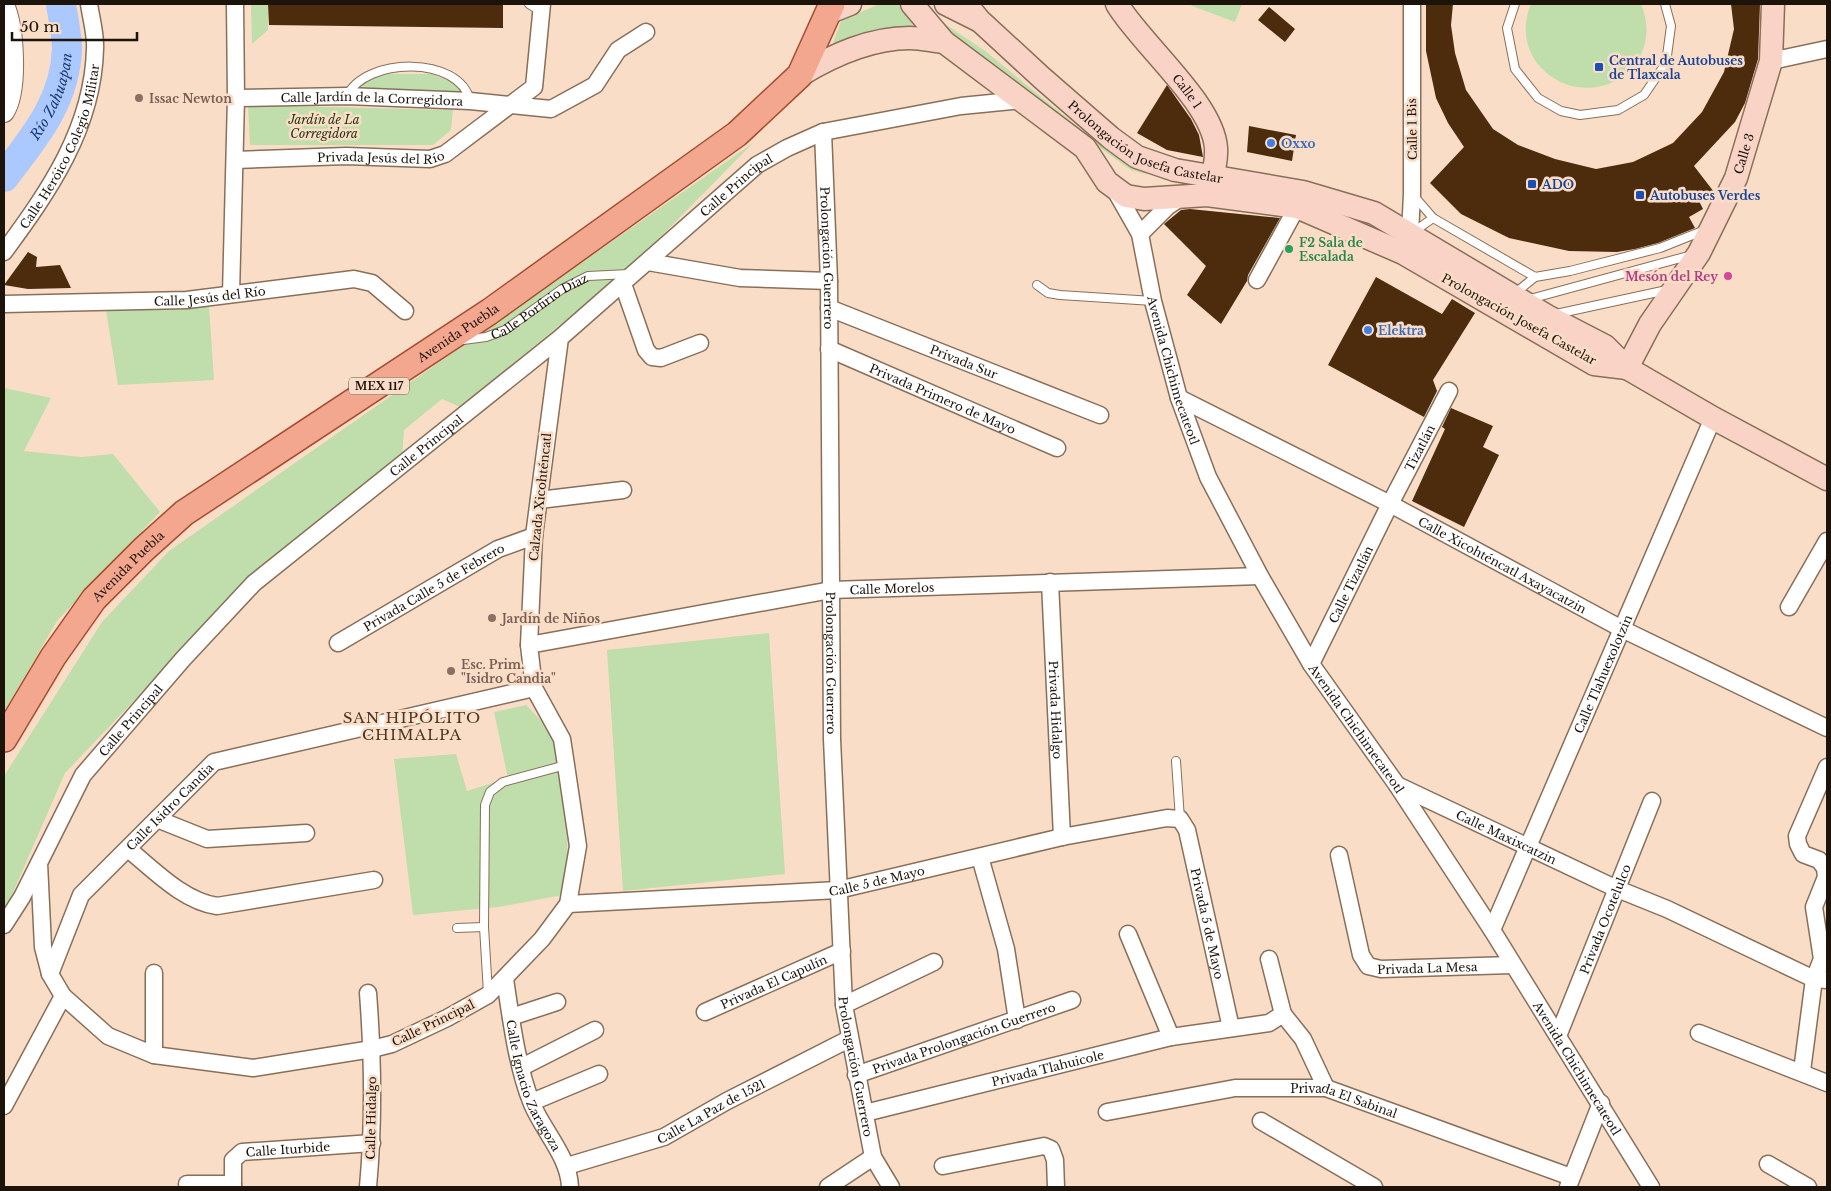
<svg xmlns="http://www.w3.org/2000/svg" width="1831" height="1191" viewBox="0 0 1831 1191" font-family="'Libre Baskerville',serif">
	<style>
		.green { fill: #bfdeab }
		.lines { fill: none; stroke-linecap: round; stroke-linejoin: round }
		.river { stroke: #abc9fe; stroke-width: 30 }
		.building { fill: #4c2c0c }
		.service-casing { stroke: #886f5a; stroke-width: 10 }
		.minor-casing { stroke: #886f5a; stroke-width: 19 }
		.tertiary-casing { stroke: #886f5a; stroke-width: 22 }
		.secondary-casing { stroke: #886f5a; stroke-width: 25 }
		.primary-casing { stroke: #a44d30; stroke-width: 28 }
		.service { stroke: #fff; stroke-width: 8 }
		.minor { stroke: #fff; stroke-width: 16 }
		.tertiary { stroke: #fff; stroke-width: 20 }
		.secondary { stroke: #fad3c7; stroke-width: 22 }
		.primary { stroke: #f4a78f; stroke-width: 25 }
		.transit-dot { fill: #1a4fb4; stroke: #faddc6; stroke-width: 2 }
		.education-dot { fill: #8d6e63; stroke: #faddc6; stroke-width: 2 }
		.shop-dot { fill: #3f7fe0; stroke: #faddc6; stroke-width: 2 }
		.leisure-dot { fill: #2e9e5b; stroke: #faddc6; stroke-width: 2 }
		.hotel-dot { fill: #d1479c; stroke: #faddc6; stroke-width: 2 }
		.labels { text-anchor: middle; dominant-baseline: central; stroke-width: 5; stroke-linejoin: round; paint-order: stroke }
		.shield { fill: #faddc6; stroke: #5f5042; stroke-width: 1 }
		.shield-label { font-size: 11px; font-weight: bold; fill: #1c130a }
		.transit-label { font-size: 12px; font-weight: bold; fill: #164399; stroke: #faddc6; text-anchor: start }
		.street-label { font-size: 12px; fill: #1c130a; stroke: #faddc6 }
		.education-label { font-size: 12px; font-weight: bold; fill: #785e54; stroke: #faddc6; text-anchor: start }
		.park-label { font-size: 12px; font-style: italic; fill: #1e330c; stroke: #faddc6 }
		.shop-label { font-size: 12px; font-weight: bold; fill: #366cbe; stroke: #faddc6; text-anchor: start }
		.leisure-label { font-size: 12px; font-weight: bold; fill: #27864d; stroke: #faddc6; text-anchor: start }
		.hotel-label { font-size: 12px; font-weight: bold; fill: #b23c85; stroke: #faddc6; text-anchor: end }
		.water-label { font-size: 14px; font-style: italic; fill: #193a76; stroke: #faddc6 }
		.quarter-label { font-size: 15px; letter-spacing: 1px; fill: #4c3623; stroke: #faddc6 }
	</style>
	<rect width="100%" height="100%" fill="#faddc6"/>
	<path class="green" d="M251 4H268V30L252 44Z
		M898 4 914 27C885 26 858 34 832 46L841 21 877 5Z
		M1187 4H1242L1235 22Z
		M1531 4H1641C1648 20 1649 40 1640 56 1600 123 1502 74 1531 4Z
		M927 12 984 50 1105 149 1148 175 1131 170 1058 118Z
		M383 74H432L457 84 464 98 358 94 364 81Z
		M248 105 453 110 451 130 433 145H250Z
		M753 143 634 264 460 407 442 399 404 430 402 457 248 581 65 773 4 913V776L102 622 169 551Z
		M209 306 214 380 118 385 106 310Z
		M4 388 51 398 24 451 81 457 113 454 160 512 57 621 4 712Z
		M769 633 785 874 623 891 607 650Z
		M526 705 552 732 567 834 568 894 498 907 413 915 394 759 456 754 467 791 508 778 494 712Z"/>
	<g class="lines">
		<path class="river" id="s1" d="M4 177C34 138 65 102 67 49 67 35 63 18 61 4"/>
	</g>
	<path class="building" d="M268 4H503V28L269 25Z
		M1426 4H1453L1451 25 1455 53 1466 90 1493 129 1518 145 1555 159 1596 169 1633 162 1673 143 1702 112 1724 72 1734 29 1731 4H1760L1758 59 1745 103 1735 122 1694 166 1714 192 1699 201 1703 209 1689 217 1695 228 1658 243 1635 249 1617 252 1569 251 1509 238 1461 214 1430 183 1464 147 1448 123 1436 98 1426 51Z
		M1269 7 1295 29 1285 42 1258 20Z
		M1167 85 1191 119 1199 135 1203 157 1167 150 1137 133Z
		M1249 126 1296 135 1292 161 1247 152Z
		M1190 209 1280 218 1248 275 1247 281 1221 324 1187 295 1206 266 1164 224 1181 210Z
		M28 252 37 257 36 267 60 265 71 288 28 289 4 285Z
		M1376 277 1442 314 1452 299 1475 313 1433 380 1437 391 1424 417 1328 365Z
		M1451 408 1493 426 1483 447 1499 455 1464 527 1412 501 1445 429 1442 427Z"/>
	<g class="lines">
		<g class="service-casing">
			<g id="service">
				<path d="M529 4 542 12"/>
				<path d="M1515 4 1507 28 1515 69 1538 98 1561 111 1580 115 1618 110 1644 95 1666 63 1671 26 1665 4"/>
				<path d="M347 96C365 57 460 55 470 101"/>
				<path d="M1414 196 1433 218 1535 277 1570 271 1660 248 1705 230"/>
				<path d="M1412 233 1433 218"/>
				<path d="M1037 285 1048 293 1060 295 1153 301"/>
				<path d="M1514 294 1535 277"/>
				<path d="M1530 299 1692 255"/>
				<path d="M1556 314 1667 290"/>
				<path id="s2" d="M463 340 486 337 505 330 562 289 588 276 629 274"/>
				<path d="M1176 761 1180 819"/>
				<path d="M457 928 484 927"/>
				<path d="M488 993 484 927 485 805 490 792 503 782 566 765"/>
			</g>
		</g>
		<g class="minor-casing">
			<g id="minor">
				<path d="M1771 61 1827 49"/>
				<path id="s3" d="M236 98 347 96 470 101 551 109 595 85 618 50 646 32"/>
				<path id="s4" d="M823 132 829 281 832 739 844 1005 873 1157 891 1187"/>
				<path id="s5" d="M235 160 346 156 430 159 445 154 534 87 542 4"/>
				<path id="s6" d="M1115 190 1140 234 1153 301 1179 398 1208 477 1260 576 1311 664 1397 785 1492 930 1651 1187"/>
				<path d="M1140 234 1167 207 1183 196"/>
				<path d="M1407 243 1410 234 1412 194V4"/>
				<path id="s7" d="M4 252C49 191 93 128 95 49 96 35 91 18 89 4"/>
				<path d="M648 262 740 278 829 281"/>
				<path d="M1257 280 1297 207"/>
				<path d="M623 284 646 350 652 357 661 358 700 343"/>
				<path d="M231 294 236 98 235 4"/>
				<path id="s8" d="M4 304 187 300 354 279 372 283 405 311"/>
				<path id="s9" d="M829 308 1100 415"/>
				<path id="s10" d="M560 338 534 536 529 645 534 688 562 739 566 765 578 846 568 904 542 939 488 995 447 1018 392 1044 372 1049 253 1068 154 1055 108 1036 63 996 50 974 43 947 39 863 83 775 183 659 254 583 560 338 757 165 787 148 823 132 961 106 1022 100"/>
				<path id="s11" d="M829 349 1057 448"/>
				<path id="s12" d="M1179 398 1390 504 1622 629 1827 728"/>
				<path d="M539 500 623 490"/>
				<path id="s13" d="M1050 582 1062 837"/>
				<path d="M1789 607 1827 541"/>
				<path id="s14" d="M338 643 498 549 534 536"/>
				<path id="s15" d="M529 645 831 590 1260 576"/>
				<path id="s16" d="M1311 664 1390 504 1449 391"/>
				<path id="s17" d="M1397 785 1615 888 1667 909 1814 979 1827 980"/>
				<path d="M157 819 207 839 306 833"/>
				<path d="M128 849C154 870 183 901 217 906L374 880"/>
				<path id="s18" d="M1339 855 1361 955 1368 966 1381 969 1512 965"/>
				<path d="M980 857 1006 949 1017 1020"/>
				<path id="s19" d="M568 904 838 890 1062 837 1167 818 1180 819 1187 830 1231 1028"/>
				<path d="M4 925 22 897 38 865"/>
				<path id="s20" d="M1492 930 1713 418"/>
				<path d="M1128 934 1171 1037"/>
				<path d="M154 973V1055"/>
				<path id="s21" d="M50 974 81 895 214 762 534 688"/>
				<path id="s22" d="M505 979C511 1019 517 1067 532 1104 544 1132 569 1157 570 1187"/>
				<path d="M368 993C373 1058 374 1122 368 1187"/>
				<path d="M844 1005 934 962"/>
				<path id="s23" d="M705 1012 842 951"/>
				<path d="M1283 1014 1303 1039 1326 1088"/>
				<path d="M511 1017 557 1002"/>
				<path d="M1699 1033 1827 1083"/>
				<path id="s24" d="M1558 1036 1652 801"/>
				<path d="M522 1067 595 1030"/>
				<path d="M1802 1071 1814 979 1822 959 1814 907 1826 877 1825 868 1819 860 1803 854 1798 844 1797 836 1827 767"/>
				<path id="s25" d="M856 1075 1072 1000"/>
				<path d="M532 1102 599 1074"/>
				<path d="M4 1106 63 996"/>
				<path id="s26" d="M1107 1112 1235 1088H1326L1571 1177"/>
				<path id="s27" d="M865 1113 1171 1037 1269 1023 1283 1014 1269 959"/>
				<path d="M1261 1121 1374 1187"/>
				<path d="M1768 1164 1808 1187"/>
				<path id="s28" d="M567 1166 664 1137 727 1101 849 1039"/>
				<path d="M943 1166 1044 1146 1051 1149 1055 1160 1056 1187"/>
				<path d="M187 1184H233"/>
				<path id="s29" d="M233 1187V1160L242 1152 372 1143"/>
				<path d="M828 1187 873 1157"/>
				<path d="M1568 1187 1601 1103"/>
			</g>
		</g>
		<g class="tertiary-casing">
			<path id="tertiary" d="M4 5C14 28 18 90 4 112"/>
		</g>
		<g class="secondary-casing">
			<g id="secondary">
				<path d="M912 4 944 42 1085 148 1107 182 1126 196 1144 199 1207 195 1297 207 1403 253 1594 364 1627 368"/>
				<path d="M946 4 978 20"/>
				<path id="s30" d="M966 4 979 20 1042 78 1111 138 1137 157 1175 170 1303 192 1374 213 1547 316 1605 346 1627 368 1713 418 1827 479"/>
				<path id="s31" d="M1117 4C1141 44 1213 103 1216 148 1217 162 1213 176 1209 189"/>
				<path d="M830 12 850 4"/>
				<path d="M800 75C833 55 870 38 910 38 921 38 933 41 944 42"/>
				<path id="s32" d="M1627 368 1650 324 1699 253 1736 178 1771 61 1773 4"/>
			</g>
		</g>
		<g class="primary-casing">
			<g id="primary">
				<path id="s33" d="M4 739 53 657 94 599 144 549 184 513 489 312 737 134 800 75 832 4"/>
			</g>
		</g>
		<use href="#service" class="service"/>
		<use href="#minor" class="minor"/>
		<use href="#tertiary" class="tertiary"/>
		<use href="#secondary" class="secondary"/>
		<use href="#primary" class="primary"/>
	</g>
	<g class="transit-dot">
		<rect x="1594" y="62" width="10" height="10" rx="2.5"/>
		<rect x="1527" y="179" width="10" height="10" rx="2.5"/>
		<rect x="1635" y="190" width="10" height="10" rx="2.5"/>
	</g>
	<g class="education-dot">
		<circle cx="139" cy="98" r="5"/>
		<circle cx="492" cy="618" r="5"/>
		<circle cx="451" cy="671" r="5"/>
	</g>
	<g class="shop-dot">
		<circle cx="1271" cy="143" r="5"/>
		<circle cx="1368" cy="330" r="5"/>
	</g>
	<circle class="leisure-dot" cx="1289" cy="249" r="5"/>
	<circle class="hotel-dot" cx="1728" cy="276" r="5"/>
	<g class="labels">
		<rect class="shield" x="349" y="377.5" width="60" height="17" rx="4"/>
		<g class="shield-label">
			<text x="379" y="386">MEX 117</text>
		</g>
		<g class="transit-label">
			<text x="1609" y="60">Central de Autobuses<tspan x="1609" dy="14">de Tlaxcala</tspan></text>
			<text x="1542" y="184">ADO</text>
			<text x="1650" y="195">Autobuses Verdes</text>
		</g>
		<g class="street-label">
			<text stroke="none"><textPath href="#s31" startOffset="112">Calle 1</textPath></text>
			<text stroke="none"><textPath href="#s3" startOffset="136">Calle Jardín de la Corregidora</textPath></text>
			<text transform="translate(1412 129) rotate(-91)">Calle 1 Bis</text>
			<text stroke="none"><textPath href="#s30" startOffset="231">Prolongación Josefa Castelar</textPath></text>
			<text stroke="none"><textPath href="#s7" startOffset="121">Calle Heróico Colegio Militar</textPath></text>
			<text stroke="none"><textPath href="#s5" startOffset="146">Privada Jesús del Río</textPath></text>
			<text stroke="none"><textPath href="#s32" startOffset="245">Calle 3</textPath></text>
			<text stroke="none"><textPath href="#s10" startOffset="2276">Calle Principal</textPath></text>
			<text stroke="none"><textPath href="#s4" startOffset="126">Prolongación Guerrero</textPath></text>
			<text stroke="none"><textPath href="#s8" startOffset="206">Calle Jesús del Río</textPath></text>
			<text stroke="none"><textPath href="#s2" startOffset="85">Calle Porfirio Díaz</textPath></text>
			<text transform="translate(1519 319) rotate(29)">Prolongación Josefa Castelar</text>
			<text stroke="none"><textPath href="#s33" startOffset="619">Avenida Puebla</textPath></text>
			<text stroke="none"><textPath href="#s9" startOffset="145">Privada Sur</textPath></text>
			<text stroke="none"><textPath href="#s6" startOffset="191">Avenida Chichimecateotl</textPath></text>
			<text stroke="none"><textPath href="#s11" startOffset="124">Privada Primero de Mayo</textPath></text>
			<text stroke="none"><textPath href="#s10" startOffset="1871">Calle Principal</textPath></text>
			<text stroke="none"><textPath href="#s16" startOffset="242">Tizatlán</textPath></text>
			<text transform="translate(540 497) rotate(-84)">Calzada Xicohténcatl</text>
			<text stroke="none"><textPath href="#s12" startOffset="364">Calle Xicohténcatl Axayacatzin</textPath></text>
			<text stroke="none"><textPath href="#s33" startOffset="214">Avenida Puebla</textPath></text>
			<text stroke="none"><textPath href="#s16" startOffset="89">Calle Tizatlán</textPath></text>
			<text stroke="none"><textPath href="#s14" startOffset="111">Privada Calle 5 de Febrero</textPath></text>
			<text stroke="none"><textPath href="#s15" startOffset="368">Calle Morelos</textPath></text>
			<text stroke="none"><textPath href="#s4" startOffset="531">Prolongación Guerrero</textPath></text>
			<text stroke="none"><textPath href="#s20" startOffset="279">Calle Tlahuexolotzin</textPath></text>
			<text stroke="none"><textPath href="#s13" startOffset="128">Privada Hidalgo</textPath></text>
			<text stroke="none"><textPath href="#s10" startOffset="1466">Calle Principal</textPath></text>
			<text stroke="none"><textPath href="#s6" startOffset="596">Avenida Chichimecateotl</textPath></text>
			<text stroke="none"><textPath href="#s21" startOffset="210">Calle Isidro Candia</textPath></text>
			<text stroke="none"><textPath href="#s17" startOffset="121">Calle Maxixcatzin</textPath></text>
			<text stroke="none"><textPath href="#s19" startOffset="310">Calle 5 de Mayo</textPath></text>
			<text stroke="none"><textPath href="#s24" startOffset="126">Privada Ocotelulco</textPath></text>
			<text stroke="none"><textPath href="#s19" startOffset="729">Privada 5 de Mayo</textPath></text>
			<text stroke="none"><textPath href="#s18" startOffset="175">Privada La Mesa</textPath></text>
			<text stroke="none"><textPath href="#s23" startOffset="75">Privada El Capulín</textPath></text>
			<text transform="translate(433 1023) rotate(-26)">Calle Principal</text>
			<text stroke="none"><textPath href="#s25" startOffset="114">Privada Prolongación Guerrero</textPath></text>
			<text stroke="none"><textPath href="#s4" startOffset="936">Prolongación Guerrero</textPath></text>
			<text stroke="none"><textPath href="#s27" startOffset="188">Privada Tlahuicole</textPath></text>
			<text stroke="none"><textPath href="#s6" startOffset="1001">Avenida Chichimecateotl</textPath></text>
			<text stroke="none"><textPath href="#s22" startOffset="111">Calle Ignacio Zaragoza</textPath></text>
			<text stroke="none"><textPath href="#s26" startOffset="241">Privada El Sabinal</textPath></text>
			<text stroke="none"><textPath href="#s28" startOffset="155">Calle La Paz de 1521</textPath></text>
			<text transform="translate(371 1118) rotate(-89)">Calle Hidalgo</text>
			<text stroke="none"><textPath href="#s29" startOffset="85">Calle Iturbide</textPath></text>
		</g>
		<g class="education-label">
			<text x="149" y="98">Issac Newton</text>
			<text x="502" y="618">Jardín de Niños</text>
			<text x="461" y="664">Esc. Prim.<tspan x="461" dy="14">"Isidro Candia"</tspan></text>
		</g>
		<g class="park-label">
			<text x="324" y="119">Jardín de La<tspan x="324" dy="14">Corregidora</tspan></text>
		</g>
		<g class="shop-label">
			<text x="1281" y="143">Oxxo</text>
			<text x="1378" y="330">Elektra</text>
		</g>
		<g class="leisure-label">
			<text x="1299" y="242">F2 Sala de<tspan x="1299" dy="14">Escalada</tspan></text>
		</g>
		<g class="hotel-label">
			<text x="1718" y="276">Mesón del Rey</text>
		</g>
		<g class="water-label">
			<text stroke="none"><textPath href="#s1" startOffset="95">Río Zahuapan</textPath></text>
		</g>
		<g class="quarter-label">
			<text x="412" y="717">SAN HIPÓLITO<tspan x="412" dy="17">CHIMALPA</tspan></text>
		</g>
	</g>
	<rect width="1831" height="1191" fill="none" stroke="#1c130a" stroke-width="10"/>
	<path d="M12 32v8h125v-8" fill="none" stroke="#1c130a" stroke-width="2.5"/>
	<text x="20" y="32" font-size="15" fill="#1c130a" stroke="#faddc6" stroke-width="4" paint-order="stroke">50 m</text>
</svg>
